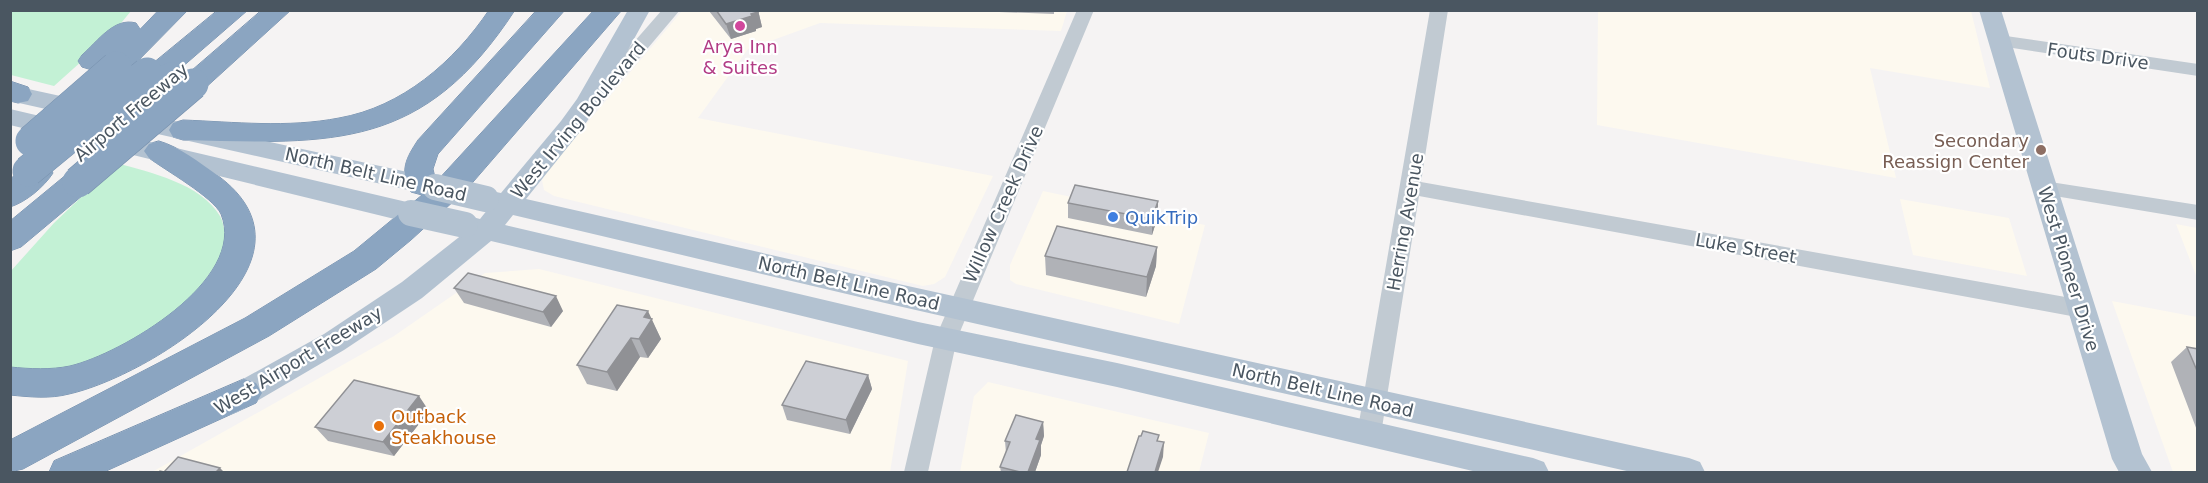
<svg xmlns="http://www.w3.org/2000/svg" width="2208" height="483" viewBox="0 0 2208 483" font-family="'DejaVu Sans',sans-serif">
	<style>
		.commercial { fill: #fdf9ef }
		.green { fill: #c3f1d5 }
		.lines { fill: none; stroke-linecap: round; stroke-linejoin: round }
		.highway-casing { stroke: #7690ad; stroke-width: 1 }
		.minor { fill: #c1cad2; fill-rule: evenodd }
		.major { fill: #b3c2d1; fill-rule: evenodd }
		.highway { fill: #8ba5c1; fill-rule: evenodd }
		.highway-bridge-casing { stroke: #7690ad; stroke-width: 32; stroke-linecap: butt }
		.major-bridge { stroke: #b3c2d1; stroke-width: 26 }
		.highway-bridge { stroke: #8ba5c1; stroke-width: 31 }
		.wall { fill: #b0b2b7 }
		.shaded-wall { fill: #909195 }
		.building { fill: #cdcfd5; stroke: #909195; stroke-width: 1.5 }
		.hotel-dot { fill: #d1479c; stroke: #fff; stroke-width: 2 }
		.education-dot { fill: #8d6e63; stroke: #fff; stroke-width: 2 }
		.shop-dot { fill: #3f7fe0; stroke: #fff; stroke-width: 2 }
		.food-dot { fill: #e8710a; stroke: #fff; stroke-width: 2 }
		.labels { text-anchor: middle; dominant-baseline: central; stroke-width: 4.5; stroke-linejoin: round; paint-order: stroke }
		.hotel-label { font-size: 18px; fill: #b23c85; stroke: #fff }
		.street-label { font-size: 18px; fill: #4a5661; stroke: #fff }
		.education-label { font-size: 18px; fill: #785e54; stroke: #fff; text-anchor: end }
		.shop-label { font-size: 18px; fill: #366cbe; stroke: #fff; text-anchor: start }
		.food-label { font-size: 18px; fill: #c56008; stroke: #fff; text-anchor: start }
	</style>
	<rect width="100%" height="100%" fill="#f5f3f3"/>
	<path class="commercial" d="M682 11H1067L1061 31 820 23 748 49 698 118 993 176 945 277 934 284 923 286 554 196 544 190 542 180 548 169Z
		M1598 11H1971L1990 88 1870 68 1896 178 1597 125Z
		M1043 191 1205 225 1179 324 1016 284 1010 280V265Z
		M1900 199 2009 218 2027 276 1913 255Z
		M2176 224 2197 228V278Z
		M539 269 908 361 890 472H152L394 336 485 273Z
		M2112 301 2197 317V472H2173Z
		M988 382 1209 433 1199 472H960L974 396Z"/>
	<path class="green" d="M10 11H131L112 34 54 86 11 75Z
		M117 163C151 173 200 183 220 216 225 225 225 239 227 249L179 317 73 372 11 371 10 272 54 223Z"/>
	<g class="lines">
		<g class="highway-casing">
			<path id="highway" d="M159 10H188L126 73 116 76 106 73 103 66 92 70 82 67 78 61 82 55C98 41 114 17 136 23L140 29Z
				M218 10H248L166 81 156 84 146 81 142 75 146 69Z
				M262 10H291L203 90 193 93 183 90 179 84 183 78Z
				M489 10H515C424 150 334 144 183 140L173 137 169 130 173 123 183 120C234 122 288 128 339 118 402 107 454 62 489 10Z
				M537 10H565L438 154 433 169 436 182 594 10H622L467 189 411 240 376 269 269 336 23 469 10 472V440L245 318 354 251 422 195 411 192C399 171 406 158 418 140Z
				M10 81 28 87 32 94 28 101 18 103 10 101Z
				M159 141C180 147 200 163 217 175 335 261 149 376 69 394 50 399 30 397 10 395V367C30 369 51 370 70 366 121 354 248 280 221 214 213 197 165 170 149 158L144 151 149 144Z
				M38 162 49 166 53 173C44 187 26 202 10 207V179L27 166Z
				M78 171 89 174 93 182 89 190 21 247 10 251V221L67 174Z
				M244 379 256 383 262 393 256 403 104 472H49L54 461Z"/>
		</g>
		<path class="minor" d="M662 10H680L599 106 592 108 585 106 583 102 585 98Z
			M1077 10H1094L957 339 928 472H904L935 339Z
			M1430 10H1448L1421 182 2082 300 2090 303 2093 309 2090 315 2082 318 1419 196 1381 434 1377 441 1369 444 1361 441 1357 434Z
			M1999 35 2198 64V76L1993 45 1990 41 1993 37Z
			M2044 181 2198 205V220L2037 193 2034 188 2037 183Z"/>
		<path class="major" d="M628 10H650L596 108 579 133 526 199 885 281 1689 458 1700 462 1705 472H1631L885 303 513 215 505 225 918 322 1117 363 1533 458 1544 462 1549 472H1477L1117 387 918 344 491 241 422 298 344 350 238 412 227 416 216 412 212 403 216 394 324 334 402 282 463 234 456 232 452 225 456 218 465 215 480 219 488 209 477 206 473 199 477 192 486 190 501 193 561 121 577 99Z
			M1979 10H2001L2142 454 2152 472H2119L2112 459Z
			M10 85 435 178 444 180 448 187 444 194 435 196 10 101Z
			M10 109 411 203 420 206 424 213 420 220 411 223 10 125Z"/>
		<use href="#highway" class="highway"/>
		<g class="highway-bridge-casing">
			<path id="highway-bridge" d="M134 109 171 78
				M31 141 116 67
				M28 171 147 73
				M78 182 193 84"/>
		</g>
		<path class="major-bridge" d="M435 187 486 199
			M411 213 465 225"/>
		<use href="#highway-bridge" class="highway-bridge"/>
	</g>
	<path class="wall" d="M758 10 762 27 756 29V31L731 39 709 11Z
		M948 10H1054V14Z
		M1068 203 1158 216 1152 235 1068 218Z
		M1157 247 1156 266 1146 297 1046 275 1045 256Z
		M454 288 563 311 551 327 464 303Z
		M651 319 661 339 648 358 640 357 617 391 587 384 577 365Z
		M2187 347 2198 349V433L2171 362Z
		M868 375 872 389 850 434 787 420 782 405Z
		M429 411 394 456 328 441 315 427Z
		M1043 422 1044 436 1041 445V455L1035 472H1001L1000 467 1006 453 1005 441Z"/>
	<path class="shaded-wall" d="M756 10H758L762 27 756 29V31L731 39 726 24 751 14Z
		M1158 201V216L1152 235V219Z
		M1157 247 1156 266 1146 297 1147 277Z
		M556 296 563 311 551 327 543 312Z
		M648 311 661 339 648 358 639 339 644 317Z
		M631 338 640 357 617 391 607 372Z
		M868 375 872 389 850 434 846 420Z
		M419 396 429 411 394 456 383 442Z
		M1043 422 1044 436 1041 445V455L1035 472H1028L1036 439Z
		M1164 442 1163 457 1158 472H1155Z
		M220 468 224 472H216Z"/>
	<path class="building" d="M716 10H757L758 12 751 14 752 16 726 24Z
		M1075 185 1158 201 1152 219 1068 203Z
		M1057 226 1157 247 1147 277 1045 256Z
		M468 273 556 296 543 312 454 288Z
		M617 305 648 311 644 317 652 319 639 339 631 338 607 372 577 365Z
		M2187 347 2198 349V373Z
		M806 361 868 375 846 420 782 405Z
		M354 380 419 396 383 442 315 427Z
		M1016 415 1043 422 1036 439 1040 440 1028 472H1020L1000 467 1010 442 1005 441Z
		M1143 431 1159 435 1157 441 1164 442 1155 472H1127L1139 436H1141Z
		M178 457 220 468 216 472H159L160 471 164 472Z"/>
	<circle class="hotel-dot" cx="740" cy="26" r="6"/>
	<circle class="education-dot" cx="2041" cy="150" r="6"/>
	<circle class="shop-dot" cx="1113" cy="217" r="6"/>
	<circle class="food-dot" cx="379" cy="426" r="6"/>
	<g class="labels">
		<g class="hotel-label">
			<text x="740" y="46">Arya Inn<tspan x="740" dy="21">&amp; Suites</tspan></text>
		</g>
		<g class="street-label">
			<text transform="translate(2098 56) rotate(8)">Fouts Drive</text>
			<text transform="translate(131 112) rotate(-40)">Airport Freeway</text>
			<text transform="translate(578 120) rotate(-50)">West Irving Boulevard</text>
			<text transform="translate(376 174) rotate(13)">North Belt Line Road</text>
			<text transform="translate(1003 204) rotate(-66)">Willow Creek Drive</text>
			<text transform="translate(1405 222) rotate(-80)">Herring Avenue</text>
			<text transform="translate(1746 248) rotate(10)">Luke Street</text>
			<text transform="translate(2069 269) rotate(73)">West Pioneer Drive</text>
			<text transform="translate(849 283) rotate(13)">North Belt Line Road</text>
			<text transform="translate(298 360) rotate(-31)">West Airport Freeway</text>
			<text transform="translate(1323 390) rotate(13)">North Belt Line Road</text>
		</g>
		<g class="education-label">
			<text x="2029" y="140">Secondary<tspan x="2029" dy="21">Reassign Center</tspan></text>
		</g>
		<g class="shop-label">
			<text x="1125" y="217">QuikTrip</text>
		</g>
		<g class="food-label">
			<text x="391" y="416">Outback<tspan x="391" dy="21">Steakhouse</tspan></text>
		</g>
	</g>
	<rect width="2208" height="483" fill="none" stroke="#4a5661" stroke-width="24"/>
</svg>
